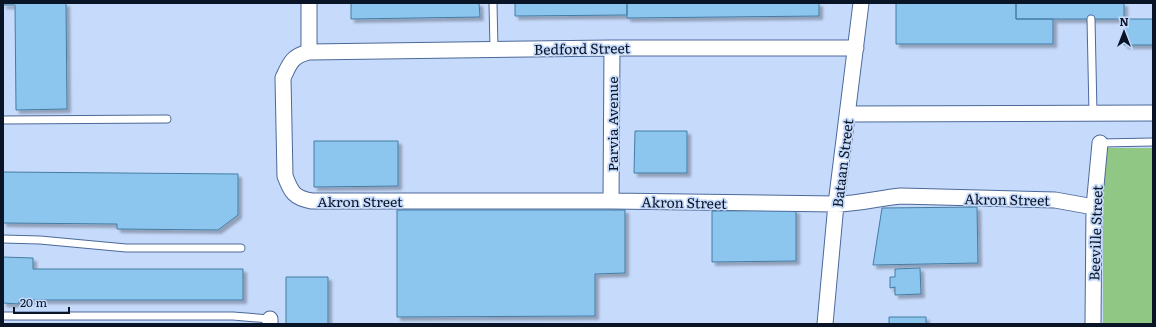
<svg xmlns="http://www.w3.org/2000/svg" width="1156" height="327" viewBox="0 0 1156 327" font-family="Literata,serif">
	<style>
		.green { fill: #90c784 }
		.building { fill: #8cc6ee; stroke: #457ca2; filter: url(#shadow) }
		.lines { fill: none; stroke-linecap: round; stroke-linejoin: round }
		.service-casing { stroke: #4c6999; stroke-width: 9 }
		.minor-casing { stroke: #4c6999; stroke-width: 17 }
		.service { stroke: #fff; stroke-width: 7 }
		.minor { stroke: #fff; stroke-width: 15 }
		.labels { text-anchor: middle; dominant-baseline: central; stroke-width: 3.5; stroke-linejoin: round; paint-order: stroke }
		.street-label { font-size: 14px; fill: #091426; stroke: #c6dafb }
	</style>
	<defs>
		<filter id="shadow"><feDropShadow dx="3.5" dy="3.5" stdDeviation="1" flood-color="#0004"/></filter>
	</defs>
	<rect width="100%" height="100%" fill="#c6dafb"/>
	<path class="green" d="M1103 148H1153V324H1103Z"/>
	<path class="building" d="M3 3H66L67 109 16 110 15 5H3Z
		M351 3H479L480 17 351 19Z
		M515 3H627V15L515 16Z
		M627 3H819V16L627 18Z
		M896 3H1016V19H1053V44H896Z
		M1016 3H1124V19H1016Z
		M1124 19H1153V45H1124Z
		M635 131H687V173H634Z
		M314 141H398V186L314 187Z
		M3 172 238 174V215L218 230 117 229V224L3 223Z
		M977 207 978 263 873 265 882 208Z
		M397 210H625V273L595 274V316L397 317Z
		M796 210V261L712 262V211Z
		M3 257 33 258V269H243V300H32L19 301V304L3 303Z
		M920 268 921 294 895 295V287L890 288V277H895V269Z
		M286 277H328V324H286Z
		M889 317H926V324H889Z"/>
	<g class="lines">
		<g class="service-casing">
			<path id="service" d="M493 3 494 49
				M1091 19 1093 113
				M3 120 167 119
				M1100 143 1153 142
				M3 239 40 240 126 248H241
				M3 316H233L270 319"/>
		</g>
		<g class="minor-casing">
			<path id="minor" d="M309 3V52C292 56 290 63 283 78L285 176C291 192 294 198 312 201H611L836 204C859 204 879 198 901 196L1055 200 1094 207
				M309 52 612 48H856
				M848 114 1153 113
				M611 201 612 48
				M270 319V324
				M825 324 836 204 861 3
				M1093 324 1094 207 1100 143"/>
		</g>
		<use href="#service" class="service"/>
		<use href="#minor" class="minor"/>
	</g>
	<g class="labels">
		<g class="street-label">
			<text transform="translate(582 48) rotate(-1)">Bedford Street</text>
			<text transform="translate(612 124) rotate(-90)">Parvia Avenue</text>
			<text transform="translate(842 163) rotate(-83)">Bataan Street</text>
			<text transform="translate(1007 199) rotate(1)">Akron Street</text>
			<text x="360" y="201">Akron Street</text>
			<text transform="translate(684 202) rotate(1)">Akron Street</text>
			<text transform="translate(1095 233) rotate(-88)">Beeville Street</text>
		</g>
	</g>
	<rect width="1156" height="327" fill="none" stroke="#091426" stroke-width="8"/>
	<g transform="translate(1124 32)" stroke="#c6dafb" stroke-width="3" paint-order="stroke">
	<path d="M0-3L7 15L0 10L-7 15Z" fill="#091426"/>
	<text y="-6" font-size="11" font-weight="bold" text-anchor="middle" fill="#091426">N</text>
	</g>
	<path d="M14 307v6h55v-6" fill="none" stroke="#091426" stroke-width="2"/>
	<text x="20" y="307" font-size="12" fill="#091426" stroke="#c6dafb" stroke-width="3" paint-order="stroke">20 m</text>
</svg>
